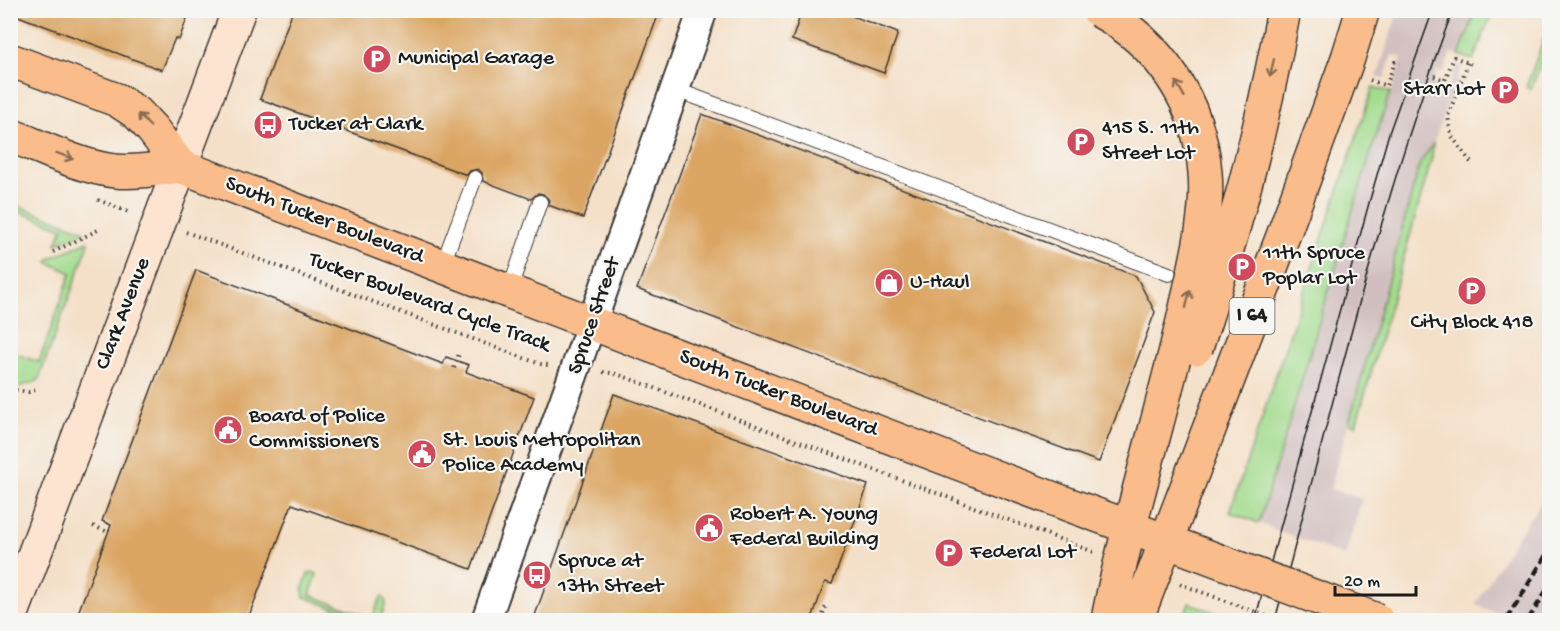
<svg xmlns="http://www.w3.org/2000/svg" width="1560" height="631" viewBox="0 0 1560 631" font-family="'Gochi Hand',sans-serif">
	<style>
		.industrial { fill: #d1bfbf }
		.green { fill: #a2db8d; stroke: #5f7c54; stroke-width: 1.5 }
		.building { fill: #dba664 }
		.lines { fill: none; stroke-linecap: round; stroke-linejoin: round }
		.lane-casing { stroke: #3c3936; stroke-width: 16 }
		.street-casing { stroke: #3c3936; stroke-width: 32 }
		.secondary-casing { stroke: #3c3936; stroke-width: 36 }
		.primary-casing { stroke: #3c3936; stroke-width: 36 }
		.path { stroke: #3c3936; stroke-width: 4; stroke-dasharray: 1.5 4.5; stroke-linecap: butt }
		.lane { stroke: #fff; stroke-width: 14 }
		.street { stroke: #fff; stroke-width: 28 }
		.secondary { stroke: #fde4d0; stroke-width: 33 }
		.primary { stroke: #f9bc8a; stroke-width: 33 }
		.tram { stroke: #1c1c1c; stroke-width: 1.5 }
		.rail { stroke: #1c1c1c; stroke-width: 4.5; stroke-dasharray: 9 4.5; stroke-linecap: butt }
		.primary-bridge-casing { stroke: #3c3936; stroke-width: 36; stroke-linecap: butt }
		.highway-bridge-casing { stroke: #3c3936; stroke-width: 36; stroke-linecap: butt }
		.path-bridge { stroke: #3c3936; stroke-width: 4; stroke-dasharray: 1.5 4.5; stroke-linecap: butt }
		.primary-bridge { stroke: #f9bc8a; stroke-width: 33 }
		.highway-bridge { stroke: #f9bc8a; stroke-width: 33 }
		.oneway { stroke: #8a6c53 }
		.labels { text-anchor: middle; dominant-baseline: central; stroke-width: 4.5; stroke-linejoin: round; paint-order: stroke }
		.shield { fill: #f6f6f2; stroke: #5d5d5c; stroke-width: 1.5 }
		.shield-label { font-size: 21px; font-weight: bold; fill: #1c1c1c }
		.poi-label { font-size: 22px; fill: #1c1c1c; stroke: #f6f6f2; text-anchor: start }
		.street-label { font-size: 22px; fill: #1c1c1c; stroke: #f6f6f2 }
	</style>
	<rect width="100%" height="100%" fill="#f6f6f2"/>
	<filter id="ink" filterUnits="userSpaceOnUse"><feTurbulence type="fractalNoise" baseFrequency=".0167" numOctaves="2"/><feDisplacementMap in="SourceGraphic" scale="12" xChannelSelector="R" yChannelSelector="G"/><feConvolveMatrix kernelMatrix="1 2 1 2 8 2 1 2 1" color-interpolation-filters="sRGB"/></filter>
	<filter id="wash" filterUnits="userSpaceOnUse"><feTurbulence type="fractalNoise" baseFrequency=".008" numOctaves="4" result="noise"/><feDisplacementMap in="SourceGraphic" scale="24" xChannelSelector="R" yChannelSelector="G"/><feGaussianBlur stdDeviation="1.35" result="paint"/><feColorMatrix in="noise" values="0 0 0 0 0 0 0 0 0 0 0 0 0 0 0 0 0 1.4 0 .05"/><feComposite in="paint" operator="in"/></filter>
	<g filter="url(#wash)">
		<rect width="100%" height="100%" fill="#f4e0c8"/>
		<path class="industrial" d="M1398 11H1476L1459 55 1451 52 1444 72 1437 70 1432 84 1448 90 1457 65 1462 67 1433 144 1420 163 1330 489 1362 499 1345 556 1259 523 1355 203 1402 58 1392 55 1384 79 1377 77Z
			M1549 491V620H1518L1475 605 1508 550Z"/>
		<path class="green" d="M1476 11H1493L1473 60 1459 55Z
			M1549 25V41L1531 89 1526 87Z
			M1373 87 1390 92 1355 203 1259 523 1230 512Z
			M1433 144 1432 158 1356 425 1349 423 1420 163Z
			M10 203 83 230 84 232 56 244 63 228 11 209Z
			M88 241 89 243 38 381 19 387 11 383V352L39 362 71 273 48 262 49 259Z
			M312 572 317 574 310 595 372 618 381 597 384 598 386 603 380 620H366L304 597 303 588 308 574Z
			M1189 603 1236 620H1183Z"/>
		<g id="blocks">
			<path class="building" d="M190 10 179 40 175 38 162 70 10 13 11 10Z
				M293 10H660L583 218 548 205 549 200 543 194 538 193 531 199 483 181 482 173 478 169 470 171 467 175 260 99Z
				M802 10H836L898 33 884 73 792 40Z
				M702 114 1136 276 1155 312 1099 462 637 289Z
				M196 270 443 364 446 357 469 365 466 372 534 397 471 569 292 504 247 621H75L111 525 102 521Z
				M614 394 868 485 832 584 825 582 811 621H533Z"/>
		</g>
	</g>
	<g filter="url(#ink)">
		<use href="#blocks" fill-opacity="0" stroke="#3c3936" stroke-width="1.5"/>
		<g class="lines">
			<g class="lane-casing">
				<path id="lane" d="M674 89 1169 274
					M442 266 475 178
					M509 291 540 202"/>
			</g>
			<g class="street-casing">
				<path id="street" d="M486 620 703 10"/>
			</g>
			<g class="secondary-casing">
				<path id="secondary" d="M10 619 239 10"/>
			</g>
			<g class="primary-casing">
				<path id="primary" d="M10 60 117 100 137 113 152 129 180 166
					M10 135C41 147 83 168 115 171 137 173 158 169 180 166L987 474"/>
			</g>
			<path class="path" d="M1468 63 1448 116 1451 135 1472 164
				M1434 76 1445 80 1454 57 1471 64
				M1370 80 1386 86 1395 62 1400 64
				M98 200 131 213
				M186 232 540 364 548 365
				M53 252 100 229
				M454 368 459 354
				M603 372 617 374 974 507
				M10 389 29 392 39 389
				M93 526 108 532
				M821 620 826 606"/>
			<use href="#lane" class="lane"/>
			<use href="#street" class="street"/>
			<use href="#secondary" class="secondary"/>
			<use href="#primary" class="primary"/>
			<path class="tram" d="M1255 620 1369 203 1389 133 1433 10
				M1275 620C1331 416 1377 208 1453 10"/>
			<path class="rail" d="M1506 620 1550 549
				M1528 620 1550 585"/>
			<g class="primary-bridge-casing">
				<path id="primary-bridge" d="M987 474 1377 620"/>
			</g>
			<g class="highway-bridge-casing">
				<path id="highway-bridge" d="M1098 10C1159 42 1200 103 1205 173 1209 216 1195 266 1186 308 1171 374 1152 440 1135 506 1125 544 1115 581 1108 620
					M1196 348C1233 238 1263 125 1284 10
					M1136 620 1283 236 1348 58 1363 10"/>
			</g>
			<path class="path-bridge" d="M974 507 1094 552
				M1180 584 1277 620"/>
			<use href="#primary-bridge" class="primary-bridge"/>
			<use href="#highway-bridge" class="highway-bridge"/>
		</g>
		<defs><path id="oneway-shaft" d="M-6 0H5M1.5-3L5.5 0L1.5 3" fill="none" stroke-width="1.6" stroke-linecap="round" stroke-linejoin="round" transform="scale(1.5)"/></defs>
		<g class="oneway">
			<use href="#oneway-shaft" transform="translate(1272 68) rotate(102)"/>
			<use href="#oneway-shaft" transform="translate(1180 89) rotate(-120)"/>
			<use href="#oneway-shaft" transform="translate(144 120) rotate(-134)"/>
			<use href="#oneway-shaft" transform="translate(65 156) rotate(20)"/>
			<use href="#oneway-shaft" transform="translate(1188 299) rotate(-77)"/>
		</g>
	</g>
	<defs>
		<g id="parking-disc" transform="scale(1.5)"><circle r="9.5" fill="#d1495b" stroke="#f6f6f2"/><path d="M-3.5-5.5H1a3.5 3.5 0 0 1 0 7H-1V5.5H-3.5ZM-1-3.4V-.6H.8a1.4 1.4 0 0 0 0-2.8Z" fill="#fff"/></g>
		<g id="bus-disc" transform="scale(1.5)"><circle r="9.5" fill="#d1495b" stroke="#f6f6f2"/><path d="M-5-6H5V4H4V6H2V4H-2V6H-4V4H-5ZM-3.5-4V0h7V-4ZM-3.5 1.2v1.5H-2V1.2ZM2 1.2v1.5H3.5V1.2Z" fill="#fff"/></g>
		<g id="shop-disc" transform="scale(1.5)"><circle r="9.5" fill="#d1495b" stroke="#f6f6f2"/><path d="M-5-2.5h2.3a2.7 3.5 0 0 1 5.4 0H5L5.5 6h-11ZM-1.5-2.5h3a1.5 2.3 0 0 0-3 0Z" fill="#fff"/></g>
		<g id="civic-disc" transform="scale(1.5)"><circle r="9.5" fill="#d1495b" stroke="#f6f6f2"/><path d="M-.6-6.5H3V-4.5H.6V-3L4-1V1h2V6H-6V1h2V-1L-.6-3ZM-1.2 2.5V6h2.4V2.5Z" fill="#fff"/></g>
	</defs>
	<g fill-rule="evenodd">
		<use href="#parking-disc" x="377" y="59"/>
		<use href="#parking-disc" x="1505" y="90"/>
		<use href="#bus-disc" x="268" y="125"/>
		<use href="#parking-disc" x="1081" y="142"/>
		<use href="#parking-disc" x="1242" y="267"/>
		<use href="#shop-disc" x="889" y="283"/>
		<use href="#parking-disc" x="1472" y="291"/>
		<use href="#civic-disc" x="228" y="430"/>
		<use href="#civic-disc" x="422" y="454"/>
		<use href="#civic-disc" x="709" y="528"/>
		<use href="#parking-disc" x="949" y="553"/>
		<use href="#bus-disc" x="537" y="575"/>
	</g>
	<g class="labels">
		<rect class="shield" x="1229.5" y="298" width="45" height="36" rx="4.5"/>
		<g class="shield-label">
			<text x="1252" y="316">I 64</text>
		</g>
		<g class="poi-label">
			<text x="398" y="59">Municipal Garage</text>
			<text x="1484" y="90" text-anchor="end">Starr Lot</text>
			<text x="289" y="125">Tucker at Clark</text>
			<text x="1102" y="129">415 S. 11th<tspan x="1102" dy="25">Street Lot</tspan></text>
			<text x="1263" y="254">11th Spruce<tspan x="1263" dy="25">Poplar Lot</tspan></text>
			<text x="910" y="283">U-Haul</text>
			<text x="1472" y="323" text-anchor="middle">City Block 418</text>
			<text x="249" y="417">Board of Police<tspan x="249" dy="25">Commissioners</tspan></text>
			<text x="443" y="441">St. Louis Metropolitan<tspan x="443" dy="25">Police Academy</tspan></text>
			<text x="730" y="515">Robert A. Young<tspan x="730" dy="25">Federal Building</tspan></text>
			<text x="970" y="553">Federal Lot</text>
			<text x="558" y="562">Spruce at<tspan x="558" dy="25">13th Street</tspan></text>
		</g>
		<g class="street-label">
			<text transform="translate(324 221) rotate(21)">South Tucker Boulevard</text>
			<text transform="translate(429 303) rotate(20)">Tucker Boulevard Cycle Track</text>
			<text transform="translate(124 314) rotate(-69)">Clark Avenue</text>
			<text transform="translate(595 316) rotate(-71)">Spruce Street</text>
			<text transform="translate(778 394) rotate(21)">South Tucker Boulevard</text>
		</g>
	</g>
	<rect width="1560" height="631" fill="none" stroke="#f6f6f2" stroke-width="36"/>
	<path d="M1335 586v9h81v-9" fill="none" stroke="#1c1c1c" stroke-width="3"/>
	<text x="1344" y="586" font-size="18" fill="#1c1c1c" stroke="#f6f6f2" stroke-width="4.5" paint-order="stroke">20 m</text>
</svg>
